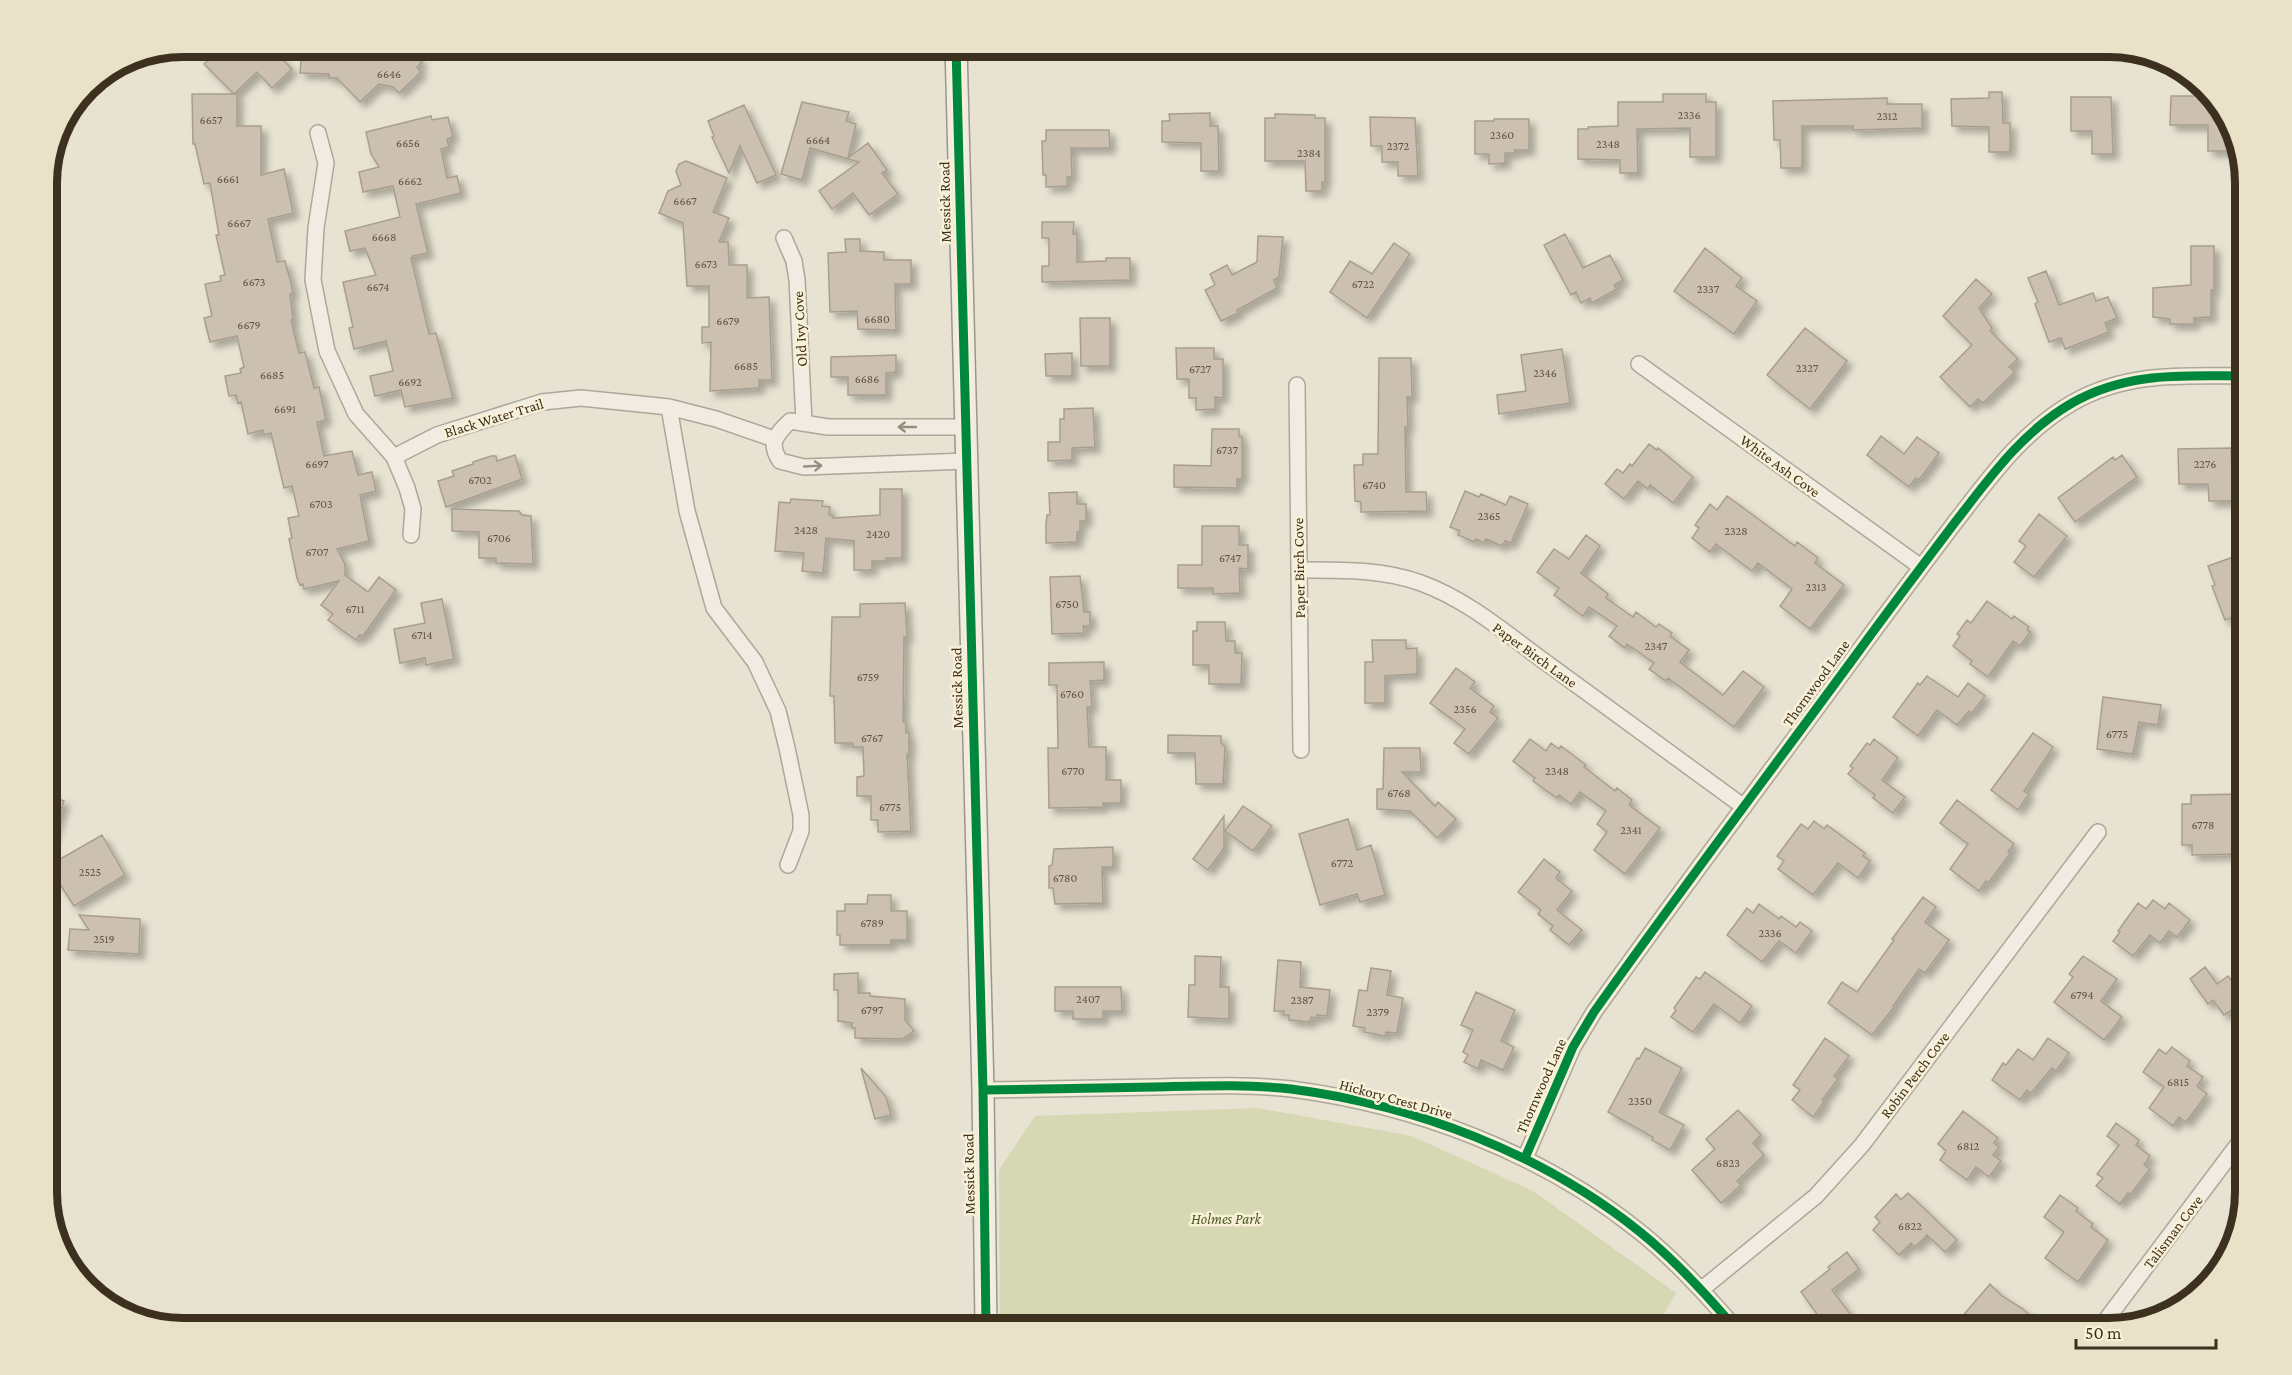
<svg xmlns="http://www.w3.org/2000/svg" width="2292" height="1375" viewBox="0 0 2292 1375" font-family="'Crimson Pro',serif">
	<style>
		.green { fill: #d5d8b2 }
		.building { fill: #ccc0b1; stroke: #a89e8f; stroke-width: 1.5; filter: url(#shadow) }
		.lines { fill: none; stroke-linecap: round; stroke-linejoin: round }
		.street-casing { stroke: #ada799; stroke-width: 18 }
		.secondary-casing { stroke: #9c9689; stroke-width: 24 }
		.street { stroke: #f0ece2; stroke-width: 15 }
		.secondary { stroke: #f0ece2; stroke-width: 21 }
		.cycleway-casing { stroke: #f8f0d7; stroke-width: 13 }
		.cycleway { stroke: #00873e; stroke-width: 9 }
		.oneway { stroke: #978e80 }
		.labels { text-anchor: middle; dominant-baseline: central; stroke-width: 5; stroke-linejoin: round; paint-order: stroke }
		.number-label { font-size: 12px; fill: #625444 }
		.street-label { font-size: 15px; fill: #3e301f; stroke: #f8f0d7 }
		.park-label { font-size: 15px; font-style: italic; fill: #4a5b24; stroke: #f8f0d7 }
		.rim { fill: none; stroke: #3e301f; stroke-width: 8 }
	</style>
	<defs>
		<filter id="shadow"><feDropShadow dx="5.5" dy="5.5" stdDeviation="3" flood-color="#0004"/></filter>
	</defs>
	<rect width="100%" height="100%" fill="#e7e2d1"/>
	<path class="green" d="M1258 1108 1412 1136 1533 1191 1676 1293 1656 1328H1000L999 1170 1035 1116Z"/>
	<path class="building" d="M222 46H269L292 69 272 88 257 72 234 94 204 64Z
		M302 46H408L422 62 417 67 421 72 399 93 393 87 379 84 360 102 337 78H329V74L300 73Z
		M1989 92H2002L2003 123H2010V152H1989V127L1952 126 1951 99 1989 98Z
		M192 94H237V126H261V175L284 169 293 213 268 219 277 262 285 261 291 283 293 293 290 294 293 320H291L299 353 305 352 314 388 319 387 326 420 317 422 324 456 352 451 358 475 372 472 376 491 360 495 369 541 337 549 345 564V575L368 592 379 577 396 590 363 636 360 635 356 640 328 620 333 614 321 605 339 581 304 589 303 584 300 585 297 578 289 539 292 538 288 518 299 516 292 486 284 488 271 433 264 435 263 430 248 434 241 402 238 403 236 395 229 396 225 376 241 373 240 369 244 367 237 336 210 342 204 318 212 316 205 284 221 281 220 276 225 275 216 235H219L210 183 204 184 195 144H193Z
		M1663 94H1706V102H1716V157H1690V128L1640 129H1637L1638 173H1620V160L1578 159V129H1588V127L1618 126V102H1663Z
		M2171 96H2209L2227 115 2231 127V151H2208V125H2170Z
		M2071 97H2111L2113 154H2092V131H2071Z
		M1887 98V104H1922V128L1853 130V126H1802V168H1781L1780 140H1774L1773 101Z
		M802 102 849 112 846 121 856 124 848 158 868 143 887 170 882 173 898 194 869 215 853 193 832 209 819 191 859 162 810 148 802 180 781 174Z
		M744 105 776 175 757 183 740 146 729 173 712 137 714 136 708 121Z
		M1210 113V126H1218L1219 171H1201V143L1162 142V121H1170L1169 114Z
		M1275 114 1315 115V118H1325V182H1322V191H1306L1305 161H1265V118H1275Z
		M431 116 432 120 448 117 453 137 447 139 449 147 441 149 447 178 457 176 461 193 416 204 428 253 413 256 411 258 429 334 436 333 453 398 405 407 401 390 375 396 370 376 393 371 386 341 354 349 349 328 353 327 343 282 376 275 365 248 350 251 345 231 400 217 393 186 363 192 359 172 379 167 371 154 366 132Z
		M1370 117 1415 118 1418 176H1398V162H1382V146H1371Z
		M1494 119H1529V150H1515V153H1505V163L1489 164V154H1475V121H1494Z
		M1046 130H1109L1110 148H1071L1072 177H1067V186L1046 187V175H1043L1042 141H1046Z
		M686 161 727 178 713 212 729 218 719 242H728L729 265H747V298L769 297 772 380H759V388L710 391 711 342 702 343V327H709V286H687L683 223 659 213 668 191 681 185 676 171 679 164Z
		M1042 222H1074L1073 234H1077V262L1106 261V258H1130V280L1042 282V266H1049V238H1042Z
		M1565 234 1583 268 1610 255 1623 280 1614 285 1617 289 1592 303 1590 298 1581 303 1576 292 1571 295 1544 245Z
		M1258 236 1283 237 1279 277 1274 280 1277 288 1237 310 1238 313 1221 321 1205 290 1215 285 1210 274 1227 265 1232 275 1257 262Z
		M845 239H860V251L884 252V260H911V284H895L896 330 858 329 857 311 830 312 828 253 846 252Z
		M1394 243 1410 254 1367 318 1330 292 1350 261 1372 274Z
		M2191 246H2214V290H2211V317L2194 318V324H2170V319L2153 317V288L2191 285Z
		M1705 248 1742 278 1736 286 1757 301 1734 334 1674 291Z
		M2046 271 2059 305 2093 293 2096 301 2108 297 2117 318 2105 323 2109 332 2065 349 2061 338 2049 342 2035 304 2038 302 2028 278Z
		M1976 279 1992 294 1979 308 1992 328 1990 331 2018 359 2009 367 2015 372 1983 403 1978 399 1970 407 1940 377 1972 345 1943 316Z
		M1080 318H1110V366H1081Z
		M1805 328 1847 361 1810 409 1767 375Z
		M1176 348H1214V359H1223V398L1215 397V409L1196 410V398H1189V379H1177Z
		M1562 349 1570 403 1499 414 1497 395 1526 391 1521 355Z
		M1072 353V376H1046L1045 354Z
		M896 355V372L886 373V395H848V377H831V357Z
		M1379 358H1411L1412 397H1407L1408 427H1405L1406 492H1426L1427 511 1361 512V502L1355 501 1354 465H1363V454H1378Z
		M1093 408 1095 447 1072 448V460L1048 461V442H1060V419H1064V409Z
		M1212 429H1239V437H1242V479H1237V488L1174 487V465L1211 466Z
		M1881 436 1904 454 1917 437 1939 453 1919 480 1916 478 1909 487 1867 455Z
		M1649 444 1657 450 1658 448 1693 477 1673 503 1650 485 1648 489 1638 481 1624 499 1605 484 1617 469 1623 473 1630 464 1632 466Z
		M2231 448 2234 501H2209L2208 484H2179L2178 449Z
		M515 455 522 479 446 507 438 481 454 476 452 471 473 464V462L491 456H496L497 461Z
		M2122 455 2137 477 2075 522 2058 498 2113 457 2115 460Z
		M880 489H902V558H886V561H872V570H854V541L826 538 823 573 802 571 804 553 775 551 779 502 790 503 791 499 823 501 822 506 830 507 829 515 833 516V518L880 515Z
		M1465 491 1479 497 1481 494 1506 505 1510 496 1528 504 1511 543 1505 541 1502 546 1486 539 1484 543 1476 539 1474 542 1458 535 1460 531 1450 527Z
		M1077 492V504H1086V521H1080V532H1077V542L1046 543V524L1047 515H1050L1049 493Z
		M1727 496 1795 546 1797 542 1818 558 1815 563 1844 585 1810 629 1780 606 1792 589 1758 563 1752 571 1716 544 1710 552 1692 538 1699 528 1695 525 1710 504 1717 510Z
		M452 509 519 511 522 515 531 516 533 564 496 563V558H479V532L452 531Z
		M2039 514 2067 536 2034 577 2014 562 2026 546 2019 541Z
		M1202 526H1239V545H1248V569L1239 568 1240 593 1213 594V588H1178V565H1202Z
		M1586 535 1600 546 1581 573 1608 594 1606 598 1633 617 1636 612 1656 627 1659 624 1672 633 1670 636 1689 650 1680 662 1723 695 1743 671 1764 687 1734 727 1668 678 1666 681 1649 669 1654 663 1627 644 1625 648 1609 636 1617 626 1589 607 1583 616 1554 595 1559 588 1537 572 1554 549 1569 559Z
		M2236 556 2245 582V613L2225 620 2212 586 2215 585 2208 566Z
		M1080 576 1084 612H1090V626H1083L1084 633 1052 634 1050 577Z
		M442 599 454 659 426 665 425 658 400 663 394 629 425 623 421 603Z
		M1987 601 2012 619 2014 616 2029 627 2027 630 2030 632 2020 646 2013 641 1988 677 1970 664 1972 661 1953 646 1960 636 1957 634 1967 620 1971 623Z
		M905 603 907 637H904L903 722H906V733H909V754H907L911 831 878 832V820H871V796H857V777L864 776 863 747H853V743H835L834 696H830L832 617H860V604Z
		M1197 622H1225L1226 641H1235V653H1242L1241 684H1209V665H1193V631H1197Z
		M1372 640H1406V649L1417 648V674L1385 676V703H1365V662H1373Z
		M1104 662V680L1090 681 1092 707H1087L1089 747H1106V780H1121V803H1103V807L1049 808 1048 748H1058L1057 685H1049V663Z
		M1456 668 1475 682 1470 688 1494 706 1490 712 1498 718 1469 754 1454 743 1465 729 1430 703Z
		M1927 676 1958 697 1968 683 1985 696 1972 713 1969 711 1957 725 1937 710 1918 736 1893 717 1918 683 1920 685Z
		M2103 697 2161 705 2158 725 2139 722 2133 754 2097 749Z
		M2033 733 2053 747 2024 791 2029 794 2018 810 1991 790Z
		M1168 735 1221 736V743L1225 747 1223 784H1196L1195 753H1168Z
		M1530 739 1546 751 1551 743 1559 749 1561 746 1586 765 1584 767 1615 791 1617 788 1632 800 1629 805 1660 828 1625 874 1594 850 1607 832 1597 824 1606 811 1580 792 1571 804 1559 795 1557 798 1533 781 1535 778 1513 761Z
		M1874 739 1898 758 1882 780 1905 797 1893 813 1873 798 1875 795 1848 774 1853 768 1850 766 1867 743 1870 745Z
		M1384 748H1420L1421 772H1402L1435 806 1438 802 1456 819 1437 838 1410 811 1377 809V789H1383Z
		M2245 794V812H2242V854L2192 855V845H2182V804H2191V795Z
		M47 795 64 801 49 845H47Z
		M1957 800 2014 844 2008 852 2010 854 1988 883 1986 881 1979 891 1950 869 1968 844 1940 823Z
		M1243 806 1272 826 1253 851 1225 831Z
		M1224 816V848L1208 870 1193 859Z
		M1348 819 1357 850 1371 845 1385 895 1360 902 1357 894 1320 905 1299 834Z
		M1814 821 1824 829 1827 825 1865 853 1863 856 1870 861 1858 878 1838 863 1813 895 1778 869 1784 861 1777 856 1801 824 1808 829Z
		M102 835 125 875 74 906 48 866Z
		M1113 847V867H1102L1103 903 1055 904 1053 888H1049V866L1052 865 1054 849Z
		M1544 859 1560 872 1556 878 1572 891 1557 910 1582 930 1569 945 1550 930 1553 926 1538 914 1541 910 1518 892Z
		M868 895H891V911H907V940H891V945H840V935H837V911H845V904H867Z
		M1923 897 1936 907 1925 922 1949 940 1925 973 1919 969 1893 1006 1894 1007 1872 1035 1828 1003 1842 982 1857 992 1894 940 1892 939Z
		M2153 900 2165 909 2169 903 2190 920 2177 937 2169 931 2160 943 2150 935 2133 956 2113 941 2120 932 2118 931 2138 903 2146 909Z
		M1759 904 1779 919 1781 916 1796 927 1800 922 1812 931 1796 953 1779 941 1762 962 1727 935 1747 908 1753 913Z
		M79 915 140 919 139 954 68 950 70 929 89 930Z
		M1195 956 1221 957 1220 987H1229V1019L1188 1017 1189 985H1195Z
		M2083 956 2117 979 2101 1001 2122 1017 2104 1040 2054 1002 2073 977 2069 974Z
		M1278 960 1301 962 1300 987 1330 990 1327 1016 1317 1015V1018L1311 1017 1310 1022 1289 1020V1015H1283L1284 1011H1274Z
		M2205 967 2217 984 2228 976 2232 981 2245 971V1028L2232 1010 2224 1015 2213 1000 2208 1004 2190 979Z
		M1371 968 1391 971 1387 995 1403 998 1397 1033 1386 1032 1385 1036 1364 1032 1365 1028 1353 1026 1359 990 1367 991Z
		M1705 972 1752 1006 1740 1023 1714 1004 1693 1032 1671 1017 1676 1010 1674 1008 1696 977 1700 979Z
		M858 973V993H870V996L905 999V1020L914 1031 902 1039 855 1038V1028H852V1023L838 1021V990H834V974Z
		M1055 987H1121L1122 1011H1103V1019H1073V1011H1055Z
		M1476 992 1515 1010 1501 1041 1514 1047 1503 1070 1481 1060 1478 1069 1464 1062 1468 1055 1463 1052 1473 1030 1461 1025Z
		M1825 1038 1849 1056 1834 1076 1838 1079 1822 1100 1824 1102 1813 1117 1792 1100 1800 1090 1793 1085Z
		M2048 1038 2069 1053 2056 1071 2052 1068 2031 1093 2027 1090 2020 1100 1992 1080 2003 1063 2006 1065 2018 1049 2033 1060Z
		M2172 1047 2190 1061 2187 1066 2203 1077 2197 1086 2207 1094 2186 1122 2179 1117 2173 1126 2149 1108 2164 1087 2143 1072 2159 1049 2166 1054Z
		M1645 1048 1682 1068 1659 1112 1684 1125 1670 1150 1652 1140 1653 1137 1608 1112 1637 1058 1639 1059Z
		M861 1068 886 1097 891 1115 875 1119Z
		M1738 1110 1761 1135 1753 1143 1764 1155 1737 1181 1741 1185 1721 1203 1692 1170 1715 1149 1706 1139Z
		M1963 1111 1998 1138 1994 1143 1999 1147 1993 1155 2001 1161 1989 1177 1976 1167 1967 1180 1940 1160 1946 1151 1938 1144Z
		M2116 1123 2139 1140 2136 1145 2150 1156 2144 1165 2150 1169 2130 1195 2128 1193 2120 1204 2096 1186 2103 1178 2097 1174 2119 1145 2107 1136Z
		M1908 1193 1957 1240 1945 1252 1927 1235 1915 1247 1911 1243 1899 1255 1873 1230 1880 1222 1875 1217 1896 1194 1901 1200Z
		M2060 1195 2078 1208 2076 1211 2093 1224 2091 1227 2108 1240 2078 1282 2045 1258 2064 1232 2044 1217Z
		M1847 1252 1859 1269 1832 1290 1854 1319 1842 1328H1827L1801 1292 1830 1269 1828 1267Z
		M1990 1284 2002 1296 2023 1309 2045 1328H1971L1960 1319Z"/>
	<g class="lines">
		<g class="street-casing">
			<path id="street" d="M318 133 326 163 316 228 313 280 327 351 356 414 394 457 407 488 413 509 411 535
				M784 238 794 261 797 280 804 422
				M1639 364 1921 567
				M1297 385 1301 750
				M669 407 687 511 714 608 755 662 778 711 787 748 801 815V831L788 865
				M966 427H828L790 421C776 435 768 443 780 461L804 467 967 461
				M394 457 437 435 542 402 581 398 669 407 716 419 774 439
				M1299 570C1340 570 1382 569 1421 583 1468 600 1508 635 1548 664 1613 712 1679 759 1744 807
				M983 1090C1040 1089 1097 1088 1155 1087 1200 1086 1246 1084 1291 1089 1415 1105 1542 1153 1640 1232 1675 1260 1706 1294 1735 1328
				M1525 1158 1573 1047 1594 1012C1682 888 1774 767 1864 644 1894 603 1925 562 1956 521 1991 476 2022 432 2072 403 2128 371 2184 376 2245 376
				M1702 1289 1816 1196 1862 1145 2098 832
				M2100 1328 2245 1135"/>
		</g>
		<g class="secondary-casing">
			<path id="secondary" d="M956 46 983 1090 986 1328"/>
		</g>
		<use href="#street" class="street"/>
		<use href="#secondary" class="secondary"/>
		<g class="cycleway-casing">
			<path id="cycleway" d="M956 46 983 1090 986 1328
				M983 1090C1040 1089 1097 1088 1155 1087 1200 1086 1246 1084 1291 1089 1415 1105 1542 1153 1640 1232 1675 1260 1706 1294 1735 1328
				M1525 1158 1573 1047 1594 1012C1682 888 1774 767 1864 644 1894 603 1925 562 1956 521 1991 476 2022 432 2072 403 2128 371 2184 376 2245 376"/>
		</g>
		<use href="#cycleway" class="cycleway"/>
	</g>
	<defs><path id="oneway-shaft" d="M-6 0H5M1.5-3L5.5 0L1.5 3" fill="none" stroke-width="1.6" stroke-linecap="round" stroke-linejoin="round" transform="scale(1.5)"/></defs>
	<g class="oneway">
		<use href="#oneway-shaft" transform="translate(907 427) rotate(180)"/>
		<use href="#oneway-shaft" transform="translate(813 466) rotate(-3)"/>
	</g>
	<g class="labels">
		<g class="number-label">
			<text x="389" y="74">6646</text>
			<text x="1689" y="115">2336</text>
			<text x="1887" y="116">2312</text>
			<text x="211" y="120">6657</text>
			<text x="1502" y="135">2360</text>
			<text x="818" y="140">6664</text>
			<text x="408" y="143">6656</text>
			<text x="1608" y="144">2348</text>
			<text x="1398" y="146">2372</text>
			<text x="1309" y="153">2384</text>
			<text x="228" y="179">6661</text>
			<text x="410" y="181">6662</text>
			<text x="685" y="201">6667</text>
			<text x="239" y="223">6667</text>
			<text x="384" y="237">6668</text>
			<text x="706" y="264">6673</text>
			<text x="254" y="282">6673</text>
			<text x="1363" y="284">6722</text>
			<text x="378" y="287">6674</text>
			<text x="1708" y="289">2337</text>
			<text x="877" y="319">6680</text>
			<text x="728" y="321">6679</text>
			<text x="249" y="325">6679</text>
			<text x="746" y="366">6685</text>
			<text x="1807" y="368">2327</text>
			<text x="1200" y="369">6727</text>
			<text x="1545" y="373">2346</text>
			<text x="272" y="375">6685</text>
			<text x="867" y="379">6686</text>
			<text x="410" y="382">6692</text>
			<text x="285" y="409">6691</text>
			<text x="1227" y="450">6737</text>
			<text x="317" y="464">6697</text>
			<text x="2205" y="464">2276</text>
			<text x="480" y="480">6702</text>
			<text x="1374" y="485">6740</text>
			<text x="321" y="504">6703</text>
			<text x="1489" y="516">2365</text>
			<text x="806" y="530">2428</text>
			<text x="1736" y="531">2328</text>
			<text x="878" y="534">2420</text>
			<text x="499" y="538">6706</text>
			<text x="317" y="552">6707</text>
			<text x="1230" y="558">6747</text>
			<text x="1816" y="587">2313</text>
			<text x="1067" y="604">6750</text>
			<text x="355" y="609">6711</text>
			<text x="422" y="635">6714</text>
			<text x="1656" y="646">2347</text>
			<text x="868" y="677">6759</text>
			<text x="1072" y="694">6760</text>
			<text x="1465" y="709">2356</text>
			<text x="2117" y="734">6775</text>
			<text x="872" y="738">6767</text>
			<text x="1073" y="771">6770</text>
			<text x="1557" y="771">2348</text>
			<text x="1399" y="793">6768</text>
			<text x="890" y="807">6775</text>
			<text x="2203" y="825">6778</text>
			<text x="1631" y="830">2341</text>
			<text x="1342" y="863">6772</text>
			<text x="90" y="872">2525</text>
			<text x="1065" y="878">6780</text>
			<text x="872" y="923">6789</text>
			<text x="1770" y="933">2336</text>
			<text x="104" y="939">2519</text>
			<text x="2082" y="995">6794</text>
			<text x="1088" y="999">2407</text>
			<text x="1302" y="1000">2387</text>
			<text x="872" y="1010">6797</text>
			<text x="1378" y="1012">2379</text>
			<text x="2178" y="1082">6815</text>
			<text x="1640" y="1101">2350</text>
			<text x="1968" y="1146">6812</text>
			<text x="1728" y="1163">6823</text>
			<text x="1910" y="1226">6822</text>
		</g>
		<g class="street-label">
			<text transform="translate(945 202) rotate(-91)">Messick Road</text>
			<text transform="translate(800 329) rotate(-93)">Old Ivy Cove</text>
			<text transform="translate(494 418) rotate(-17)">Black Water Trail</text>
			<text transform="translate(1780 466) rotate(36)">White Ash Cove</text>
			<text transform="translate(1299 568) rotate(-91)">Paper Birch Cove</text>
			<text transform="translate(1535 655) rotate(36)">Paper Birch Lane</text>
			<text transform="translate(1816 683) rotate(-54)">Thornwood Lane</text>
			<text transform="translate(957 688) rotate(-91)">Messick Road</text>
			<text transform="translate(1915 1075) rotate(-53)">Robin Perch Cove</text>
			<text transform="translate(1541 1086) rotate(-66)">Thornwood Lane</text>
			<text transform="translate(1396 1099) rotate(15)">Hickory Crest Drive</text>
			<text transform="translate(969 1174) rotate(-91)">Messick Road</text>
			<text transform="translate(2173 1232) rotate(-53)">Talisman Cove</text>
		</g>
		<g class="park-label">
			<text x="1226" y="1219">Holmes Park</text>
		</g>
	</g>
	<path d="M0 0H2292V1375H0ZM183 57H2109A126 126 0 0 1 2235 183V1192A126 126 0 0 1 2109 1318H183A126 126 0 0 1 57 1192V183A126 126 0 0 1 183 57Z" fill="#e9e1c8" fill-rule="evenodd"/>
	<path class="rim" d="M183 57H2109A126 126 0 0 1 2235 183V1192A126 126 0 0 1 2109 1318H183A126 126 0 0 1 57 1192V183A126 126 0 0 1 183 57Z"/>
	<path d="M2076 1339v9h140v-9" fill="none" stroke="#3e301f" stroke-width="3"/>
	<text x="2085" y="1339" font-size="18" fill="#3e301f" stroke="#f8f0d7" stroke-width="4.5" paint-order="stroke">50 m</text>
</svg>
